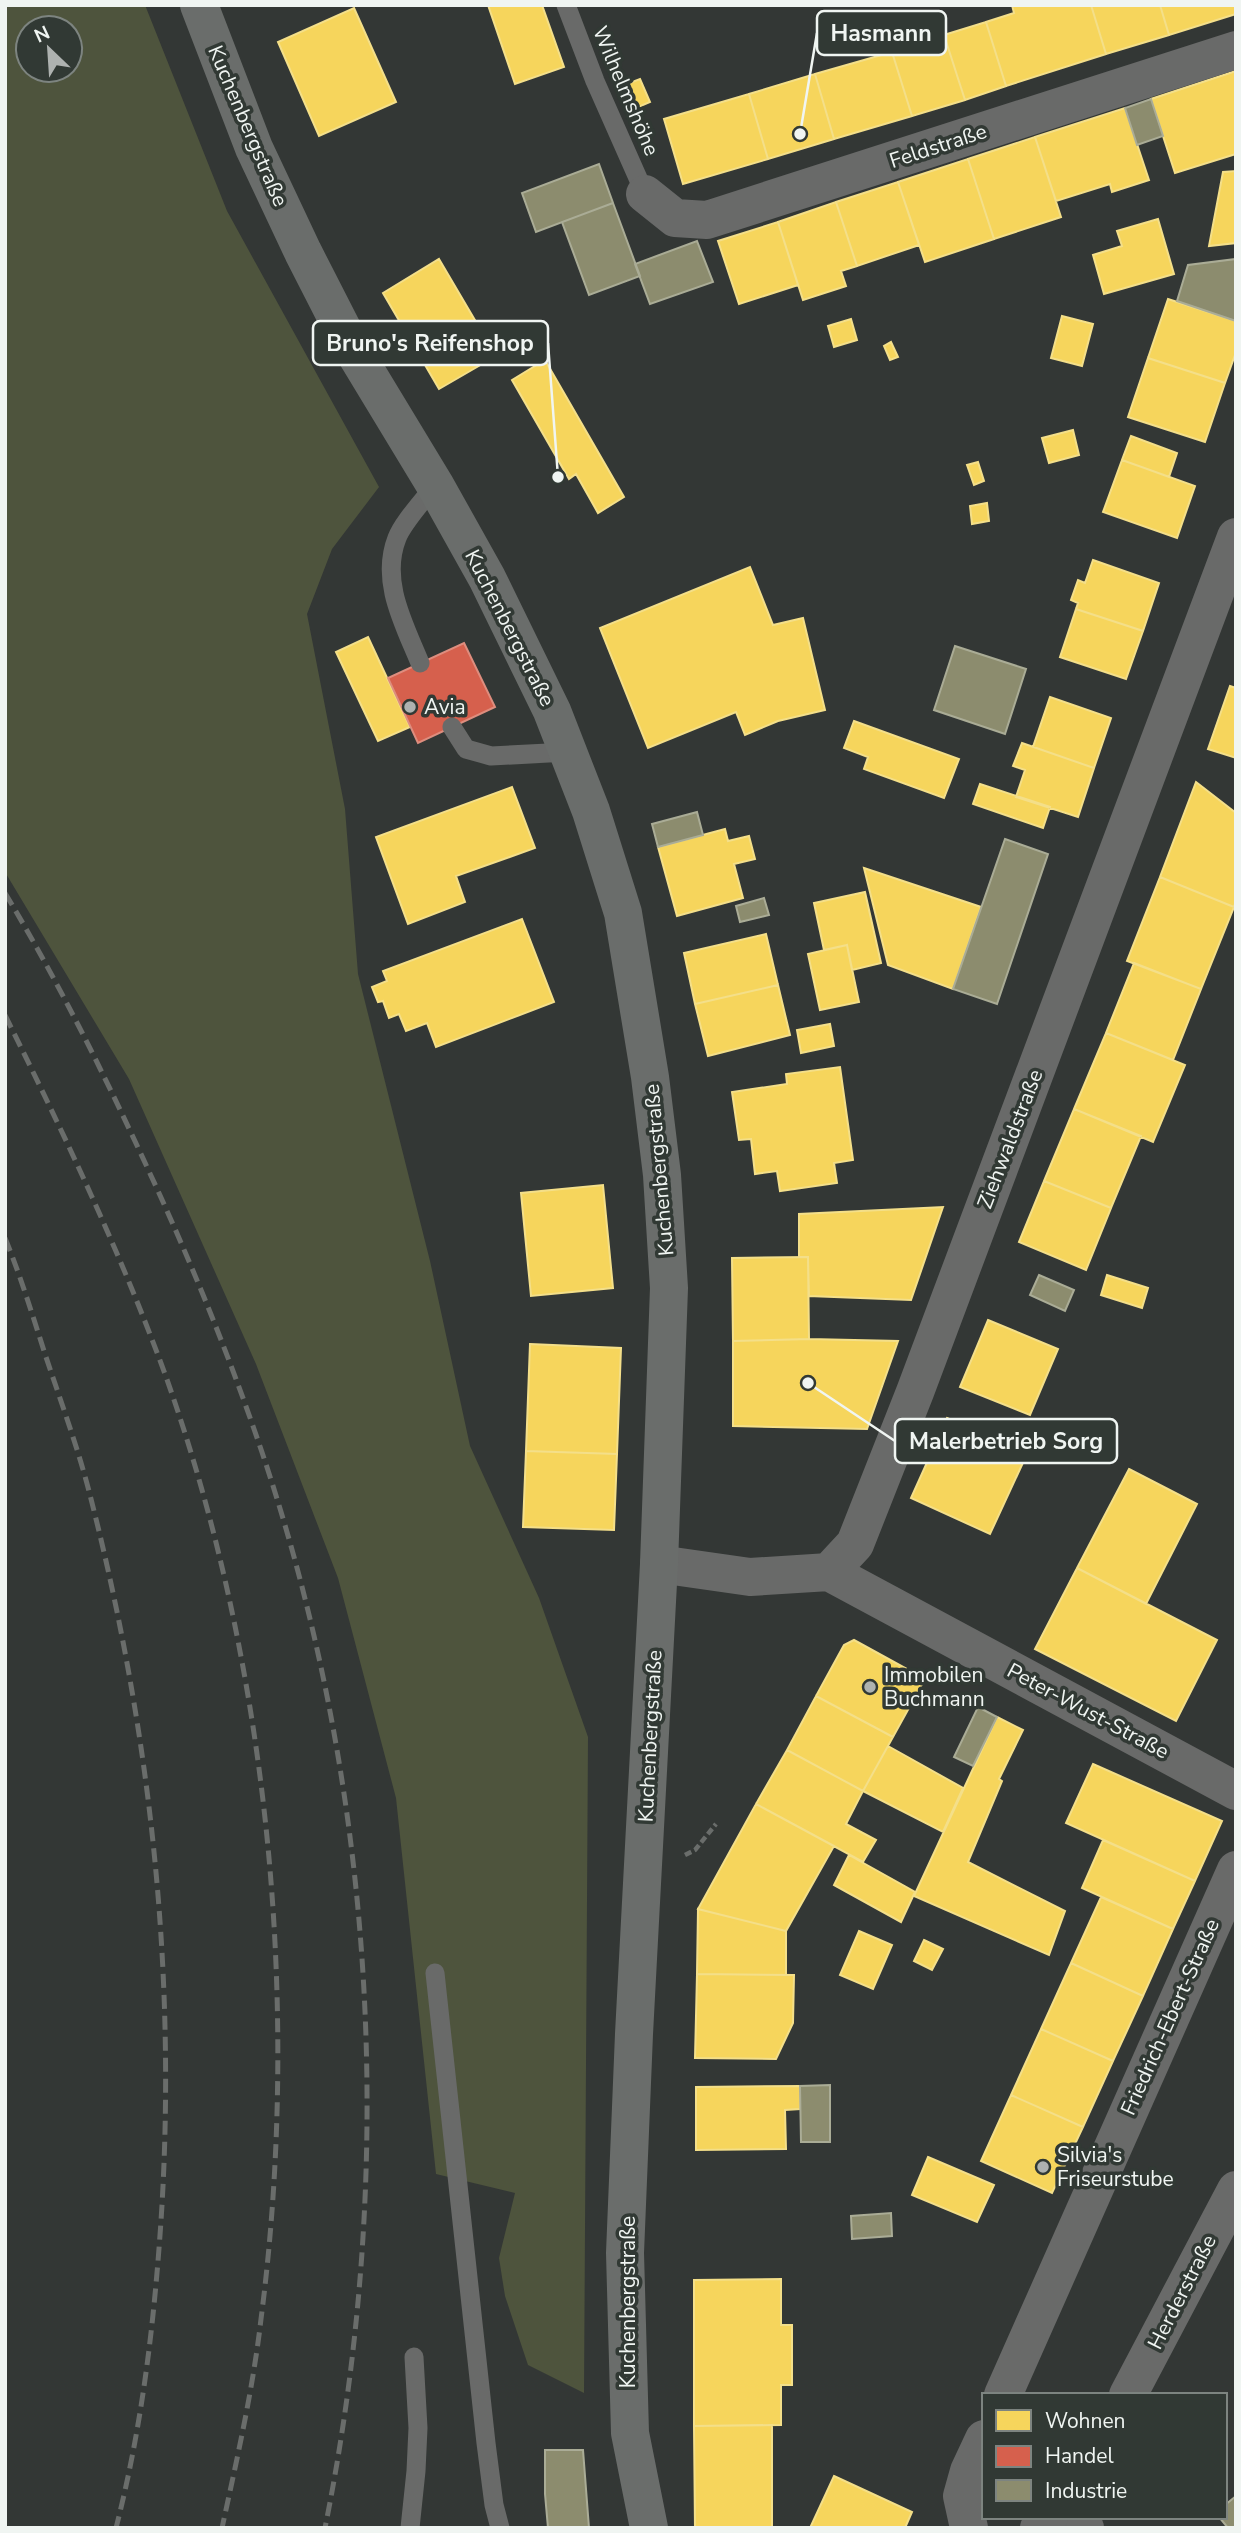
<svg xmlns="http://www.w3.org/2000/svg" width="1241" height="2533" viewBox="0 0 1241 2533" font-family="'Nunito Sans',sans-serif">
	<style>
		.green { fill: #4e543d; fill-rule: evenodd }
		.homes { fill: #f6d55c; stroke: #f4df89; stroke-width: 2 }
		.shops { fill: #d6604d; stroke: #de8d7e; stroke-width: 2 }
		.industry { fill: #8c8c6e; stroke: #aaac96; stroke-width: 2 }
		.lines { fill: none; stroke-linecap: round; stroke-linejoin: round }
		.path { stroke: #6a6d6b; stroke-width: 4.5; stroke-dasharray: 7 3.5; stroke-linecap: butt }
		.service { stroke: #696a69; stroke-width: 19 }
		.minor { stroke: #696a69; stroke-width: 38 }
		.tertiary { stroke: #696a69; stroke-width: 38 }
		.secondary { stroke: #6a6d6b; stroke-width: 38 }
		.rail { stroke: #6a6d6b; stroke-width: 5; stroke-dasharray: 14 7; stroke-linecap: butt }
		.poi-dot { fill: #aeb2b0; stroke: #313934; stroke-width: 2.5 }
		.labels { text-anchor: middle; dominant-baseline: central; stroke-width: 7; stroke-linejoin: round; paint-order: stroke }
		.street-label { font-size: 21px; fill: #f0f5f2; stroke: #313934 }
		.poi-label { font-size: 21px; fill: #f0f5f2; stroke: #313934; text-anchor: start }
		.leader { fill: none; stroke: #f0f5f2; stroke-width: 2.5 }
		.callout-dot { fill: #f0f5f2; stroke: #313934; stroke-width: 2.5 }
		.callout { fill: #313934; stroke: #f0f5f2; stroke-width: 2.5 }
		.callout-label { font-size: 23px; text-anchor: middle; font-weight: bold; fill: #f0f5f2 }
	</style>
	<rect width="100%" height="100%" fill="#333735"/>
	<path class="green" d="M5 5H145L227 211 379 487 332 549 307 614 345 809 358 974 430 1261 470 1446 539 1598 588 1737 584 2393 528 2365 505 2296 499 2258 515 2193 436 2174 396 1798 338 1578 256 1364 129 1079 5 872ZM28 28H70V70H28Z"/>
	<path class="homes" d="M488 5H542L564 67 515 84Z
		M1012 5H1091L1106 54 1006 86 986 22 1014 13Z
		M1091 5H1160L1169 35 1106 54Z
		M1160 5H1235L1236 14 1169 35Z
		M354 8 396 102 319 136 278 42Z
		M986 22 1006 86 965 100 944 35Z
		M944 35 965 100 912 116 892 52Z
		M892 52 912 116 834 139 815 74Z
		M1236 71V154L1175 173 1151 99Z
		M815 74 834 139 768 159 749 94Z
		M640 79 650 102 629 111 619 87Z
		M749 94 768 159 683 184 664 119Z
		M1125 108 1149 180 1112 192 1110 184 1056 201 1035 137Z
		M1035 137 1061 217 994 239 968 159Z
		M968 159 994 239 925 262 898 182Z
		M1236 171V243L1209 246 1223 172Z
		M898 182 919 245 857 266 836 202Z
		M836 202 857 266 841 271 846 286 803 300 778 222Z
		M1158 219 1174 274 1104 294 1093 255 1122 246 1117 231Z
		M778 222 798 285 739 304 718 241Z
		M439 259 496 356 439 389 383 293Z
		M1168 299 1236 321V352L1225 383 1148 358Z
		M1062 316 1093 324 1082 366 1051 358Z
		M851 319 857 340 834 347 828 326Z
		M891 342 898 357 890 360 884 346Z
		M1148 358 1225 383 1205 442 1128 417Z
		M545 360 624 497 598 513 576 474 569 479 512 380Z
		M1073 430 1079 455 1049 463 1042 438Z
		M1131 436 1177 453 1169 477 1122 460Z
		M1122 460 1195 486 1177 538 1103 512Z
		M978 462 984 481 974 485 967 465Z
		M987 503 989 521 972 524 970 506Z
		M1093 560 1159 583 1143 631 1076 609 1078 603 1071 600 1078 580 1085 583Z
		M750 567 773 625 803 618 825 710 778 721 745 735 736 712 648 748 600 628Z
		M1076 609 1143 631 1126 679 1060 657Z
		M368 637 410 727 378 741 336 652Z
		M1230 686 1236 688V758L1208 749Z
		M1050 697 1111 718 1094 768 1033 747Z
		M854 721 959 759 944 798 864 769 868 757 844 748Z
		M1022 743 1094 768 1078 817 1016 797 1025 770 1013 766Z
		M1196 782 1236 813V901L1234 907 1160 877Z
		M980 784 1050 807 1043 828 973 804Z
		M512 787 535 848 456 876 465 902 408 924 376 837Z
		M725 829 728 841 749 836 755 859 734 864 743 898 677 916 658 847Z
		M864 868 981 907 953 989 888 965Z
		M1160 877 1234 907 1201 989 1127 961Z
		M865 892 881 963 852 970 847 945 824 950 814 903Z
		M522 919 554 1002 436 1047 427 1023 406 1031 399 1014 389 1018 383 1001 378 1002 372 987 387 981 383 971Z
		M766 934 778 985 695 1004 684 953Z
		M847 945 859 1002 820 1010 808 954Z
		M1134 963 1201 989 1173 1060 1106 1033Z
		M778 985 790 1035 708 1056 695 1004Z
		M830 1024 834 1046 801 1053 797 1030Z
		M1106 1033 1185 1065 1153 1142 1074 1109Z
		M840 1067 853 1160 834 1163 837 1183 780 1191 777 1171 755 1174 751 1139 739 1140 732 1092 787 1084 786 1074Z
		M1074 1109 1141 1136 1111 1208 1044 1181Z
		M1044 1181 1111 1208 1086 1270 1019 1242Z
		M603 1185 613 1288 531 1296 521 1193Z
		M943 1207 911 1300 809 1296 808 1257H799V1214Z
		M808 1257 809 1339 733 1341 732 1258Z
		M1107 1275 1148 1288 1142 1308 1101 1295Z
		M988 1320 1058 1349 1030 1415 960 1387Z
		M809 1339 898 1341 867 1429 733 1426V1341Z
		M530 1344 621 1348 617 1454 526 1451Z
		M947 1418 1027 1454 990 1534 911 1498Z
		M526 1451 617 1454 614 1530 523 1527Z
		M1129 1469 1197 1504 1146 1604 1077 1568Z
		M1077 1568 1217 1640 1176 1721 1035 1649Z
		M854 1640 925 1679 893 1737 816 1696 844 1645Z
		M816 1696 893 1737 863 1791 787 1750Z
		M997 1717 1023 1730 999 1779 1002 1781 968 1862 1065 1911 1049 1955 914 1896Z
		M888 1746 963 1788 943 1832 863 1791Z
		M787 1750 863 1791 846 1824 876 1840 863 1862 756 1804Z
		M1093 1764 1222 1821 1195 1881 1066 1823Z
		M756 1804 834 1846 786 1931 698 1909Z
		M1103 1840 1195 1881 1173 1929 1082 1888Z
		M849 1855 915 1892 901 1922 834 1885Z
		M1101 1897 1173 1929 1143 1996 1071 1963Z
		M698 1909 786 1931V1975L697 1974Z
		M859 1931 892 1945 873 1989 840 1975Z
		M924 1940 943 1949 932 1970 914 1961Z
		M1071 1963 1143 1996 1113 2061 1041 2029Z
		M697 1974 794 1975 793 2023 776 2059 695 2058Z
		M1041 2029 1113 2061 1083 2127 1011 2095Z
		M800 2086V2109L785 2110 786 2149 696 2150V2087Z
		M1011 2095 1083 2127 1052 2193 981 2161Z
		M928 2157 994 2185 977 2222 912 2195Z
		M781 2279V2325H792V2385H781V2425L694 2426V2280Z
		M772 2425V2528H695L694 2426Z
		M834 2476 912 2512 905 2528H810Z"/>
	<path class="shops" d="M464 643 495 707 418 743 388 678Z"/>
	<path class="industry" d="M1151 99 1163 136 1137 145 1125 108Z
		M599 164 613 203 536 232 522 193Z
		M613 203 640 276 589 295 562 222Z
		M697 241 713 282 650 304 635 264Z
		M1236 259V321L1177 301 1188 265Z
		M955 646 1026 669 1005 734 934 710Z
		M697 812 703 835 658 847 652 824Z
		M1005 839 1048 854 997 1004 953 989Z
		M764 898 769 915 740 922 736 906Z
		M1039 1275 1074 1290 1065 1311 1030 1295Z
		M978 1707 997 1717 973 1766 954 1757Z
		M830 2085V2142H801L800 2086Z
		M891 2213 892 2236 852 2239 851 2216Z
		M545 2450H583L589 2528H548L545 2494Z
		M1236 2496V2528H1228L1219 2517H1225V2505Z"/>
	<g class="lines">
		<path class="path" d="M685 1855 695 1850 716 1824"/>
		<path class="service" d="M566 5 595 81 645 194
			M420 663C404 624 380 581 397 538 403 522 424 500 435 485
			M452 727 466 749 491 756 568 752
			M435 1973 486 2443 494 2505 500 2528
			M410 2528 416 2471 418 2428 414 2357"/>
		<path class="minor" d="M645 194 675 218 707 220 1236 50
			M659 1564 750 1577 829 1572 855 1544 915 1392 1236 537
			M829 1572 1236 1791
			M1003 2395 1236 1870
			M1073 2517 1085 2528
			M969 2528 962 2496 969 2471 984 2439"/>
		<path class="tertiary" d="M1128 2395 1236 2190
			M1039 2528 1049 2517"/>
		<path class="secondary" d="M199 5 254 148 303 252 352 348 435 485 487 578 552 711 591 811 623 913 650 1077 662 1175 669 1288 659 1564 634 2034 625 2253 630 2433 649 2528"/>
		<path class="rail" d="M5 893C58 981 104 1074 147 1167 187 1253 223 1340 254 1429 377 1779 398 2165 325 2528
			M5 1015C63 1132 120 1251 165 1374 270 1667 301 2011 261 2319 253 2389 237 2459 222 2528
			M5 1238C21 1277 33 1317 46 1357 61 1402 78 1448 90 1495 151 1733 177 1976 161 2221 154 2324 142 2427 116 2528"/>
	</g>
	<g class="poi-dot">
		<circle cx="410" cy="707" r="7"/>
		<circle cx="870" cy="1687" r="7"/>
		<circle cx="1043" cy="2167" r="7"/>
	</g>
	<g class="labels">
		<g class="street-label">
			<text transform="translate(626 91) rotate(67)">Wilhelmshöhe</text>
			<text transform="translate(248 126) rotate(67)">Kuchenbergstraße</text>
			<text transform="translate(938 146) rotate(-18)">Feldstraße</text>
			<text transform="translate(510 628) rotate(63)">Kuchenbergstraße</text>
			<text transform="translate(1010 1139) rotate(-69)">Ziehwaldstraße</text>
			<text transform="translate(659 1170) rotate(-95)">Kuchenbergstraße</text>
			<text transform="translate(1088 1711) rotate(28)">Peter-Wust-Straße</text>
			<text transform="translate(650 1736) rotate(-87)">Kuchenbergstraße</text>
			<text transform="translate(1170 2017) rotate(-66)">Friedrich-Ebert-Straße</text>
			<text transform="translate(1182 2292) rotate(-63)">Herderstraße</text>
			<text transform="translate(628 2302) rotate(-90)">Kuchenbergstraße</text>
		</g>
		<g class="poi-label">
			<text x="424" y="707">Avia</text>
			<text x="884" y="1675">Immobilen<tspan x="884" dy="24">Buchmann</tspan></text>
			<text x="1057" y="2155">Silvia's<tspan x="1057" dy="24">Friseurstube</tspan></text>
		</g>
	</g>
	<path class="leader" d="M800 134L817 33M558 477L548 343M808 1383L895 1441"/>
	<g class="callout-dot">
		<circle cx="800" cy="134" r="7"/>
		<circle cx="558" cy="477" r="7"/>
		<circle cx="808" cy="1383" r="7"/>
	</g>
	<g class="callout">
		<rect x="817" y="11" width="129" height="44" rx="7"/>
		<rect x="313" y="321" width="235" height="44" rx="7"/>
		<rect x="895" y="1419" width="222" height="44" rx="7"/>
	</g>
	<g class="callout-label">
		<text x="881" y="41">Hasmann</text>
		<text x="430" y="351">Bruno's Reifenshop</text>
		<text x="1006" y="1449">Malerbetrieb Sorg</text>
	</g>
	<rect width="1241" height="2533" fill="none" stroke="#f0f5f2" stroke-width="14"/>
	<rect x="982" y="2393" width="245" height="126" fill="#313934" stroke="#7d8480" stroke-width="2"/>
	<rect x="996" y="2410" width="35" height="21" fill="#f6d55c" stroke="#7d8480" stroke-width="2"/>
	<text x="1045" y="2428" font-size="21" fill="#f0f5f2">Wohnen</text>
	<rect x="996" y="2446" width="35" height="21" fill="#d6604d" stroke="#7d8480" stroke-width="2"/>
	<text x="1045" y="2463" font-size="21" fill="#f0f5f2">Handel</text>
	<rect x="996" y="2480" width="35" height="21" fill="#8c8c6e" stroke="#7d8480" stroke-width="2"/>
	<text x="1045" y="2498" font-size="21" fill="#f0f5f2">Industrie</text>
	<g transform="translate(49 49) rotate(335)"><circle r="33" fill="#313934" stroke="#7d8480" stroke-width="2"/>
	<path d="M0-5L12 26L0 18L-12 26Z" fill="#aeb2b0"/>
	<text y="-10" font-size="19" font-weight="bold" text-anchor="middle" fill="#f0f5f2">N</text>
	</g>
</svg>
